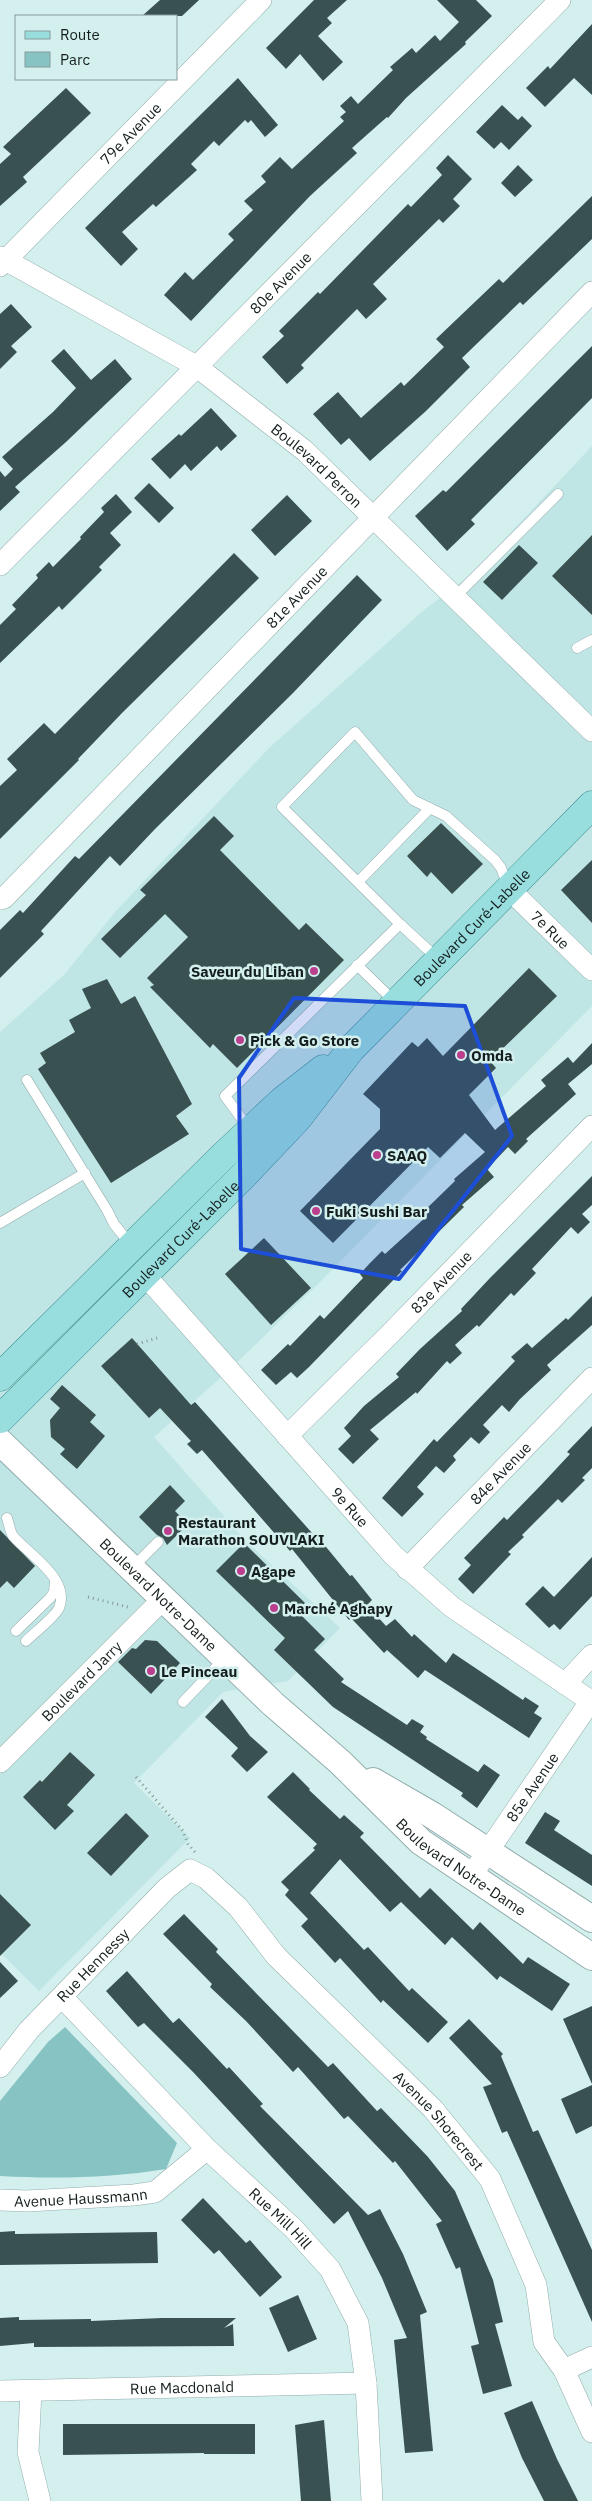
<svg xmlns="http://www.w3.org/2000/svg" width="592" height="2501" viewBox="0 0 592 2501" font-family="'IBM Plex Sans',sans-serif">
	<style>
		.built { fill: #c0e5e5 }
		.green { fill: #88c3c3 }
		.building { fill: #3a5151 }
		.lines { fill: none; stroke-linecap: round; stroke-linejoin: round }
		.service-casing { stroke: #93adad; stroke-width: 11 }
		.minor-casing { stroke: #93adad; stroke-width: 22 }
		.tertiary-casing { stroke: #93adad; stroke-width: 28 }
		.primary-casing { stroke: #3e8c8d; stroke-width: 29 }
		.path { stroke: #849898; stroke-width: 3; stroke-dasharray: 1 4; stroke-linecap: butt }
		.service { stroke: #fff; stroke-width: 10 }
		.minor { stroke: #fff; stroke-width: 21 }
		.tertiary { stroke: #fff; stroke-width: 26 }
		.primary { stroke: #98dedf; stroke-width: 28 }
		.marked { fill: #1d4ed8; fill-opacity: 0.2; stroke: #1d4ed8; stroke-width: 4; stroke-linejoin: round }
		.poi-dot { fill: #bc3f8d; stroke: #d3efee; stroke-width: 2 }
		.labels { text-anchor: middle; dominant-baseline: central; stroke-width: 5; stroke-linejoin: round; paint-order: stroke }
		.street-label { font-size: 15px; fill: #141e1e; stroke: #d3efee }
		.poi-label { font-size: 15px; font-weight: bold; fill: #141e1e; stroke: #d3efee; text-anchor: start }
	</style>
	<rect width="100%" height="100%" fill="#d3efee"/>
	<path class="built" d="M592 446V1006L317 1285 228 1371 154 1437 248 1543 340 1628 288 1681 223 1692 134 1783 190 1838 39 1991 0 1952V1032L64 975 116 911 268 749 424 610 472 574Z"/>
	<path class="green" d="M65 2027 177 2143 166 2169C112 2178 55 2179 0 2176V2101L48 2042Z"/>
	<path class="building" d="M160 0H199L182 16H142Z
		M314 0H347L327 18 332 23 318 36 343 62 323 81 300 54 286 69 266 48Z
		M437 0H476L492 16 465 42 466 44 406 98 388 118 387 117 352 148 357 153 310 196 191 321 164 295 185 272 193 280 234 240 228 234 253 210 244 201 266 182 261 176 280 157 292 169 344 121 340 117 346 112 340 106 351 96 358 104 393 70 390 67 412 48 416 53 435 35 440 41 459 22Z
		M592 24V95L574 78 545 107 526 88 548 66 550 69Z
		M238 78 278 125 265 137 251 120 248 123 245 120 219 146 214 141 191 164 197 170 156 207 153 204 122 232 138 249 121 266 85 228Z
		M66 88 91 113 23 177 27 182 0 206V164L11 154 3 147Z
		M502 105 518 120 522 116 532 126 509 150 501 142 494 149 476 132Z
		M448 155 472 179 453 199 460 206 443 223 439 219 373 284 387 299 366 319 357 309 301 365 304 368 287 384 262 357 284 336 279 331 318 292 320 294 408 204 411 207 442 175 436 168Z
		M518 165 533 180 515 197 501 183Z
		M592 196V239L523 305 520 302 462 358 470 367 426 411 370 461 349 438 341 445 313 414 338 392 361 418 401 382 404 386 444 347 436 339 499 279 503 283Z
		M11 304 32 327 11 346 17 352 0 369V314Z
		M592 346V398L471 520 475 524 447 551 415 516 443 490 446 492Z
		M64 349 91 380 115 359 132 379 66 442 15 487 20 492 0 511V471L5 477 13 469 2 457 53 412 76 388 51 361Z
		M211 408 237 436 221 451 217 446 191 471 185 464 170 479 151 459 179 434 181 436Z
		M149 483 174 508 159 523 134 498Z
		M116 494 132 512 110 533 121 545 99 567 102 570 62 610 59 606 0 663V625L16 609 12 605 38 578 36 575 49 562 53 567 81 539 80 537 104 512 101 508Z
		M287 495 312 521 275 556 251 530Z
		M592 535V615L552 576Z
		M519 545 538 563 502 600 483 582Z
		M234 553 259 578 122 713 78 759 79 760 0 839V786L17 770 7 759 44 723 55 734Z
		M357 575 382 600 293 693 155 829 120 866 110 856 41 931 44 934 0 978V930L20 910 23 913 75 856 79 859Z
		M214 816 234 836 220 850 299 930 306 923 344 960 237 1068 213 1044 210 1048 150 987 154 985 147 978 188 937 165 914 120 958 101 939 146 895 140 890Z
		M441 823 483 864 452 894 431 872 427 877 407 856Z
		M592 860V923L561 890Z
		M529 968 557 996 490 1061 496 1068 469 1095 495 1130 546 1086 541 1080 568 1057 573 1063 592 1043V1064L568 1084 576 1094 526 1139 528 1141 515 1154 508 1147 487 1169 494 1177 462 1205 464 1207 400 1270 402 1271 309 1367 297 1378 291 1372 276 1385 261 1370 288 1344 290 1346 320 1315 324 1319 363 1278 360 1274 370 1263 382 1251 385 1254 427 1216 423 1212 455 1181 454 1179 485 1152 465 1133 440 1158 428 1147 333 1243 300 1211 380 1129V1109L363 1094 412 1042 418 1047 427 1038 443 1056Z
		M107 979 121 1004 135 996 192 1104 176 1116 189 1134 111 1183 38 1069 46 1063 40 1053 75 1032 69 1020 91 1008 82 989Z
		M592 1176V1205L582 1214 590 1222 578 1234 571 1227 532 1269 536 1273 514 1296 511 1293 479 1327 477 1325 455 1345 462 1353 450 1364 447 1361 417 1394 416 1392 370 1430 379 1439 353 1464 338 1449 351 1436 344 1428 364 1406 399 1377 396 1374 420 1349 462 1311 461 1309 490 1278Z
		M264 1238 311 1288 271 1325 225 1274Z
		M592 1296V1325L547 1365 551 1370 520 1399 509 1412 502 1405 483 1425 490 1432 479 1444 471 1437 453 1456 456 1460 444 1473 436 1466 417 1487 424 1494 402 1517 382 1498 434 1439 437 1442 515 1361 511 1357 527 1343 532 1348 566 1318 568 1320Z
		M132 1338 191 1405 195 1402 321 1543 322 1542 350 1576 352 1575 372 1600 367 1605 386 1626 395 1619 412 1637 414 1634 446 1663 453 1653 523 1700 525 1697 539 1706 534 1713 542 1718 529 1738 425 1670 418 1678 387 1650 384 1653 351 1618 349 1620 292 1549 290 1551 202 1450 197 1454 187 1444 191 1441 160 1408 149 1418 101 1366Z
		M62 1385 96 1415 90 1422 105 1436 77 1469 60 1454 65 1449 51 1437 50 1420 60 1408 50 1399Z
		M592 1426V1468L582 1478 585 1480 562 1503 558 1499 522 1535 524 1537 508 1552 511 1554 473 1594 458 1579 471 1565 464 1558 504 1517 507 1520 542 1484 570 1454 567 1452Z
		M170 1485 185 1501 175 1511 188 1524 167 1545 163 1538 157 1535 139 1517Z
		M0 1530 35 1566 14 1588 7 1581 0 1588Z
		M244 1543 305 1603 297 1611 325 1639 314 1650 344 1679 341 1682 407 1725 412 1719 424 1726 420 1732 427 1737 426 1739 478 1772 484 1764 500 1775 477 1808 461 1796 463 1793 333 1707 274 1650 285 1638 216 1571Z
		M592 1557V1596L560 1630 554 1624 549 1628 525 1604 543 1586 554 1597Z
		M145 1640 157 1641 180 1663 151 1694 118 1662 132 1648 136 1649Z
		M222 1699 250 1736 268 1752 247 1772 231 1756 238 1748 205 1717Z
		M70 1752 95 1775 67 1805 74 1811 55 1830 23 1797 40 1780 42 1782Z
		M293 1772 310 1789 309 1790 340 1819 344 1815 364 1833 360 1837 420 1898 430 1888 473 1930 480 1922 523 1964 528 1957 570 1984 552 2011 500 1976 497 1980 452 1937 445 1945 401 1902 390 1912 340 1859 310 1893 364 1950 368 1947 409 1991 412 1988 448 2022 428 2043 383 2000 381 2003 340 1958 335 1963 301 1926 308 1919 285 1895 289 1890 281 1882 315 1850 313 1848 317 1844 267 1797Z
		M545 1812 560 1821 554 1830 592 1855V1886L525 1843Z
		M126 1813 149 1836 111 1876 87 1853Z
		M0 1894 31 1925 0 1956Z
		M184 1914 218 1949 216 1952 328 2067 333 2063 377 2111 381 2108 428 2157 455 2191 493 2280 503 2322 495 2324 512 2386 483 2394 471 2346 479 2344 460 2267 456 2269 436 2224 442 2221 395 2161 393 2163 348 2116 344 2119 298 2067 293 2072 246 2021 210 1987 212 1984 163 1934Z
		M0 1962 18 1981 0 1998Z
		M127 1971 173 2023 179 2018 227 2069 229 2067 263 2104 260 2106 368 2215 380 2209 403 2254 427 2312 420 2315 433 2451 405 2453 394 2340 407 2338 382 2278 348 2211 334 2224 194 2073 144 2023 138 2027 106 1991Z
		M592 2006V2084L563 2019Z
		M469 2019 503 2054 501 2056 533 2132 538 2130 592 2250V2322L507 2131 502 2133 483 2087 492 2084 449 2038Z
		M592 2085V2126L576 2134 561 2099Z
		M203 2198 246 2243 250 2240 282 2277 260 2297 219 2250 214 2254 181 2220Z
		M15 2231V2234L157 2232 158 2263 0 2265V2232Z
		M298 2295 317 2339 288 2352 269 2308Z
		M19 2317V2320L91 2319V2321L162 2318H236L224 2328 233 2324 234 2346 34 2347V2343L0 2346V2318Z
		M532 2401 557 2459 578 2501H544L522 2458 504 2413Z
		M324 2420 331 2501H301L295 2425Z
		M63 2424H255V2454H204V2453L63 2455Z"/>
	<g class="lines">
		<g class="service-casing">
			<path id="service" d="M455 597 558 494
				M577 648 592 640
				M358 882 430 808
				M400 924 282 807 355 732 413 800 446 816 495 860 501 868 509 888
				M357 965 396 1003
				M27 1080 107 1210 114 1224 131 1245
				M250 1130 225 1096 400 924 438 959
				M0 1223 85 1173
				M7 1518C9 1524 10 1532 13 1536 28 1554 71 1579 59 1608 55 1617 34 1633 26 1641
				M132 1568 158 1542
				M16 1631 50 1598 54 1592 55 1582
				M183 1702 224 1659"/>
		</g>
		<g class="minor-casing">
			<g id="minor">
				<path id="s1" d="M0 257 196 366 305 451 592 731"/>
				<path id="s2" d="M0 266 261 0"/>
				<path id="s3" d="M0 565 560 0"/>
				<path id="s4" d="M509 889 592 970"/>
				<path id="s5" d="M0 899 4 898 592 292"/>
				<path id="s6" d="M144 1274 393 1555 452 1607 592 1702"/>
				<path id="s7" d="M287 1436 391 1333 592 1126"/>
				<path id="s8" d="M407 1569 592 1378"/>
				<path d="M565 1684 592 1655"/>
				<path id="s9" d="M0 1762 163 1599"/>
				<path id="s10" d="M471 1876 592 1699"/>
				<path id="s11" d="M62 1997 207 2149 293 2228 330 2269 358 2323 366 2383 372 2501"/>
				<path id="s12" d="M0 2067 29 2030 167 1888 190 1870 206 1878 238 1907 276 1956 433 2109 490 2179 536 2285 544 2342 564 2370 592 2432"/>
				<path id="s13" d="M0 2200 27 2201 134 2195 155 2192 207 2149"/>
				<path d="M564 2370 592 2357"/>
				<path id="s14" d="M0 2391 366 2383"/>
				<path d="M31 2391 28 2452 40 2501"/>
			</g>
		</g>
		<g class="tertiary-casing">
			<g id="tertiary">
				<path id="s15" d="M0 1442 273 1704 340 1762 421 1842 592 1957"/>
				<path d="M373 1781 432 1815 592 1919"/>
			</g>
		</g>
		<g class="primary-casing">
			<g id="primary">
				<path d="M0 1377 224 1155 282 1101 323 1069"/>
				<path id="s16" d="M0 1419 243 1176 298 1118 351 1049 592 805"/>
			</g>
		</g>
		<path class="path" d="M137 1344 157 1338
			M88 1597 128 1607
			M136 1777 183 1831 188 1844 195 1852"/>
		<use href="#service" class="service"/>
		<use href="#minor" class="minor"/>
		<use href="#tertiary" class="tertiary"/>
		<use href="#primary" class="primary"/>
	</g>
	<path class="marked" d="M294 998 465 1006 512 1136 399 1279 241 1249 239 1078Z"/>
	<g class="poi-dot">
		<circle cx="314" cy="971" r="5"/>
		<circle cx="240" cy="1040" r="5"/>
		<circle cx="461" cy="1055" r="5"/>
		<circle cx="377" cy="1155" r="5"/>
		<circle cx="316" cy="1211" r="5"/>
		<circle cx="168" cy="1531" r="5"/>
		<circle cx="241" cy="1571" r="5"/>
		<circle cx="274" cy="1608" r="5"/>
		<circle cx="151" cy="1671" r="5"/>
	</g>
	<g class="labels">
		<g class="street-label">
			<text stroke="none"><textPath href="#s2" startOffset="186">79e Avenue</textPath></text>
			<text stroke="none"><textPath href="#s3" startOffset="398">80e Avenue</textPath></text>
			<text stroke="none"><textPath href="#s1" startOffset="381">Boulevard Perron</textPath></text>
			<text stroke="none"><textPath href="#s5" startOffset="424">81e Avenue</textPath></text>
			<text stroke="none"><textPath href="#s16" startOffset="682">Boulevard Curé-Labelle</textPath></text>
			<text stroke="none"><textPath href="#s4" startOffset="58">7e Rue</textPath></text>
			<text stroke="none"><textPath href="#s16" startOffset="255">Boulevard Curé-Labelle</textPath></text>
			<text stroke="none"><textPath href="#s7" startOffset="218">83e Avenue</textPath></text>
			<text stroke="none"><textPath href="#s8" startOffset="134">84e Avenue</textPath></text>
			<text stroke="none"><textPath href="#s6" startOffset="311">9e Rue</textPath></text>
			<text stroke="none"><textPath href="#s15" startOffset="220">Boulevard Notre-Dame</textPath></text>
			<text stroke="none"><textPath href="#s9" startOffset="115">Boulevard Jarry</textPath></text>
			<text stroke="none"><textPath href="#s10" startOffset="108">85e Avenue</textPath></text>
			<text stroke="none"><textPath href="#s15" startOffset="628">Boulevard Notre-Dame</textPath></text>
			<text stroke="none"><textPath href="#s12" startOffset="138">Rue Hennessy</textPath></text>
			<text stroke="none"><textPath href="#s12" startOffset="629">Avenue Shorecrest</textPath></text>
			<text stroke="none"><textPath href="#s13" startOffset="81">Avenue Haussmann</textPath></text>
			<text stroke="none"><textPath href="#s11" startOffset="311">Rue Mill Hill</textPath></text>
			<text stroke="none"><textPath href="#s14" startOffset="182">Rue Macdonald</textPath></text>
		</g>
		<g class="poi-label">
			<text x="304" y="971" text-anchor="end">Saveur du Liban</text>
			<text x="250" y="1040">Pick &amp; Go Store</text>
			<text x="471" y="1055">Omda</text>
			<text x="387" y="1155">SAAQ</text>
			<text x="326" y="1211">Fuki Sushi Bar</text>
			<text x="178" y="1522">Restaurant<tspan x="178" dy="17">Marathon SOUVLAKI</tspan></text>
			<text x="251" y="1571">Agape</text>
			<text x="284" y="1608">Marché Aghapy</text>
			<text x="161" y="1671">Le Pinceau</text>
		</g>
	</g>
	<rect x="15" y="15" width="162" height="65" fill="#d3efee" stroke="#879b9b"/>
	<rect x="25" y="31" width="25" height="8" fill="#98dedf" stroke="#879b9b"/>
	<text x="60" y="40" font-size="15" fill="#141e1e">Route</text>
	<rect x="25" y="52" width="25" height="15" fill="#88c3c3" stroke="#879b9b"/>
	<text x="60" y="65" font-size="15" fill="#141e1e">Parc</text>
</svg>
